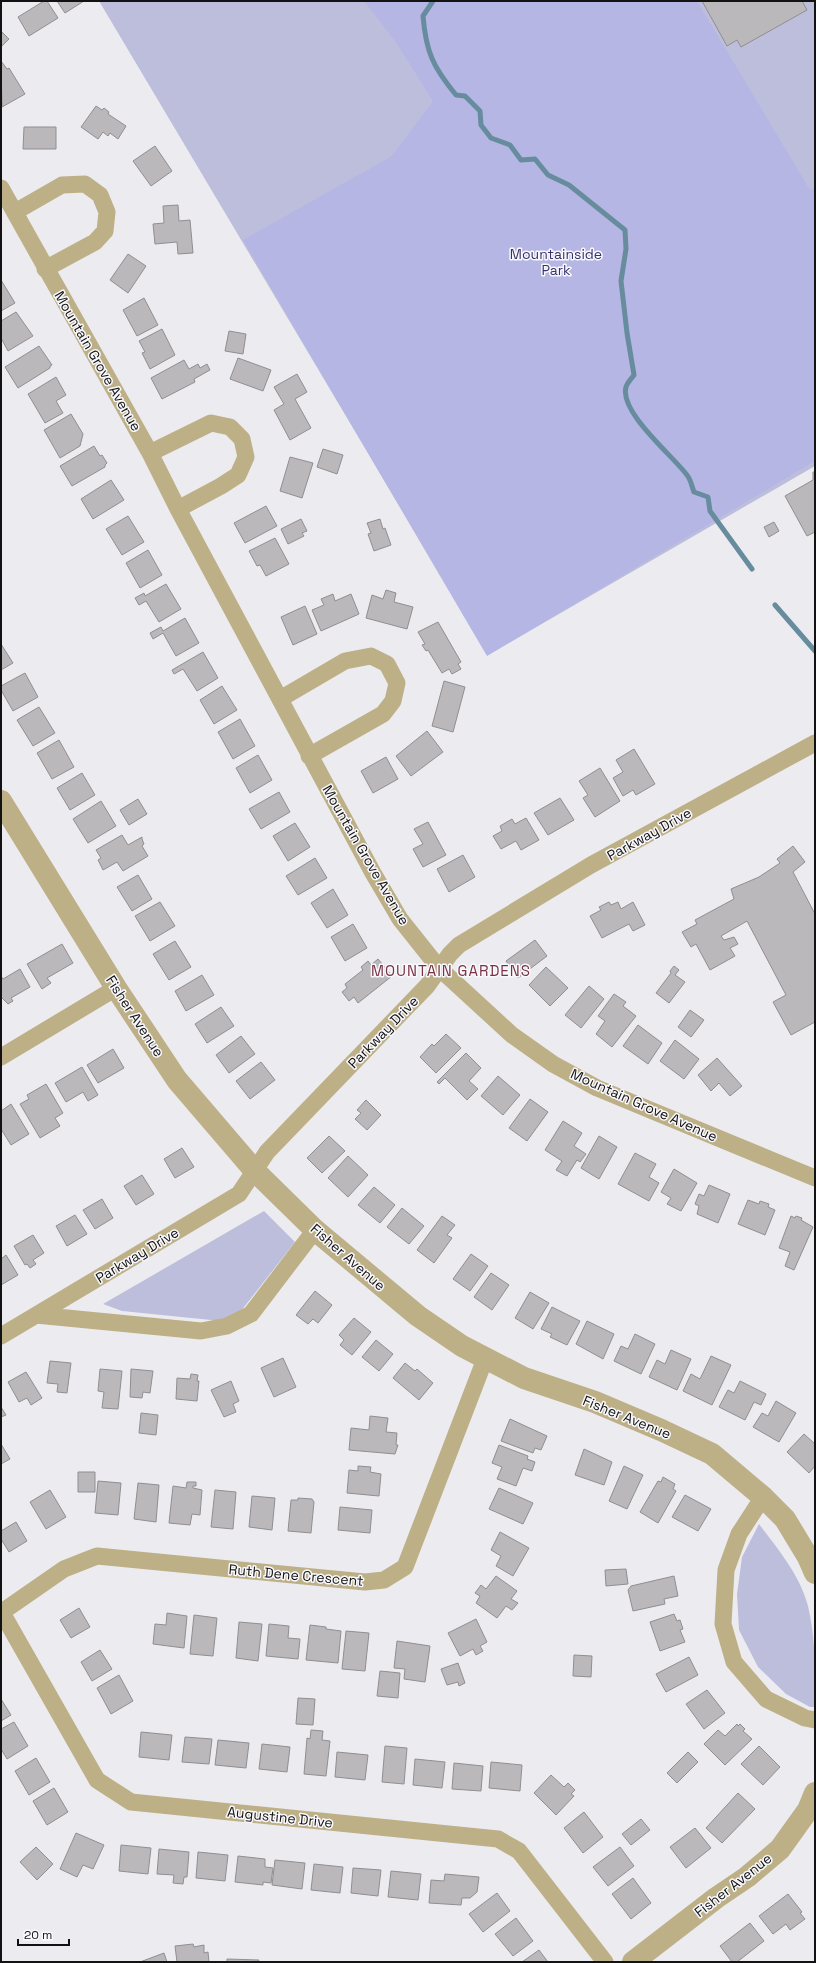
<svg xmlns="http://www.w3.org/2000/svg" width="816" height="1963" viewBox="0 0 816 1963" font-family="'Space Grotesk',sans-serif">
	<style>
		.green { fill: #bdbedc }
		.forest { fill: #b6b6e5 }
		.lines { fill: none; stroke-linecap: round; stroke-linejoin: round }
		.stream { stroke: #678c9e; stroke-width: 5 }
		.building { fill: #bbb8bb; stroke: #908e91 }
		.minor { stroke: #bdb087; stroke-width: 17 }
		.tertiary { stroke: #bdb087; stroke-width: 22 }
		.labels { text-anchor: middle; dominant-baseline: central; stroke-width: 3; stroke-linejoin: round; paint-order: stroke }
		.park-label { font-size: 14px; fill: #37326b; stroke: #f9f9fd }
		.street-label { font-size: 14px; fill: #121213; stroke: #f9f9fd }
		.neighbourhood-label { font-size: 15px; letter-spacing: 1px; fill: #793243; stroke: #f9f9fd }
	</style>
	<rect width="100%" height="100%" fill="#ececf0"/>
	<path class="green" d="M99 1H815V466L488 655Z
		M264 1211 295 1242 241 1311 221 1321 122 1311 103 1304Z
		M759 1524C778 1549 800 1575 808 1606 816 1639 815 1673 815 1707H810L786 1694 758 1667 739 1630 737 1594 742 1557Z"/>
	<path class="forest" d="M364 1H697L810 190 815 188V461L487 656 243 240 392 156 433 101 395 41Z"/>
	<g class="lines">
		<path class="stream" d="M433 1 423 16C426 52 433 67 456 95L465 96 480 111 481 125 491 138 510 145 521 160 535 159 548 175 569 185 625 230 626 249 621 281 627 333 634 375C632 378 627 383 626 387 619 412 673 456 687 475 691 480 692 487 694 492L708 497 710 511 752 569
			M775 605 815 651"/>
	</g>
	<path class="building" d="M44 1H47L58 18 29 36 18 17Z
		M57 1H84L65 13Z
		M702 1H802L807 10 741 47 737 40 727 46Z
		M1 31 9 39 1 47Z
		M1 61 7 69 9 68 25 94 2 107Z
		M96 106 102 110 104 108 109 112 108 114 126 126 118 139 110 133 108 136 103 132 98 139 81 127Z
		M24 127H56V149H23Z
		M155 146 172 171 151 186 133 161Z
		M178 205 179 221 190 220 193 253 178 254 177 242 155 244 153 224 164 223 163 206Z
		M128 254 146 266 128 293 110 280Z
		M1 280 15 303 1 311Z
		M144 298 158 325 137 336 123 310Z
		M16 312 33 336 8 351 1 338V321Z
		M162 329 175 355 150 369 142 353 145 352 139 341Z
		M229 331 246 334 243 354 225 351Z
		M39 346 52 365 50 366V368L18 388 5 367Z
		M238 358 271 370 263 391 230 379Z
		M184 360 189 369 198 364 200 368 207 364 210 370 194 379 195 382 162 399 151 378Z
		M297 374 307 392 295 399 311 428 290 440 274 410 284 404 274 387Z
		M56 377 66 395 56 401 63 413 45 423 28 394Z
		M71 414 83 434 80 446 60 458 44 430Z
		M94 446 100 456 102 455 107 463 105 465V467L72 486 60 466Z
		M323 449 343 455 337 474 317 467Z
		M290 457 313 463 302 498 280 491Z
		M813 472H815V532L807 536 785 496 813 480Z
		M111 480 124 500 93 519 81 499Z
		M266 506 277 526 245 543 234 523Z
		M128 516 144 542 122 555 106 529Z
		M301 519 307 531 302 533 304 536 288 544 281 529Z
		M380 519 383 529 385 528 391 545 374 551 368 534 371 533 367 523Z
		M774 522 779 531 769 537 764 527Z
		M275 538 289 564 266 576 260 565 257 566 249 551Z
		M148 550 162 575 140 588 126 563Z
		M166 584 181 609 159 622 146 601 139 605 135 598 144 593 145 596Z
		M386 590 396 593 394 602 413 607 407 629 366 618 372 595 383 599Z
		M333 594 335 601 351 594 359 614 321 631 312 610 324 605 321 599Z
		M305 606 317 634 293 645 281 617Z
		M185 618 199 643 176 656 163 633 153 639 150 633 161 627 163 631Z
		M438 622 461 662 458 664 461 669 452 674 449 669 442 673 428 650 426 651 422 645 425 644 418 632Z
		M1 644 13 663 1 670Z
		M203 652 218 678 197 691 183 669 174 674 172 670Z
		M25 673 38 697 13 711 1 690V686Z
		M444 681 465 687 453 732 432 726Z
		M222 686 237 710 214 724 200 700Z
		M39 707 55 733 33 746 17 720Z
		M240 719 255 746 233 759 218 732Z
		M427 731 443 752 411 776 396 756Z
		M59 740 74 767 52 779 37 753Z
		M634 749 655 784 636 795 633 790 623 796 613 778 623 772 616 760Z
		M258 755 272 780 250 793 236 768Z
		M386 757 398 779 373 793 361 771Z
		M600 768 620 801 595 817 583 798 588 795 579 781Z
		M82 773 95 795 70 810 57 788Z
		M279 792 290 812 261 829 249 809Z
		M560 798 574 820 548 835 534 813Z
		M138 799 147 814 129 825 120 810Z
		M101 801 116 826 88 843 73 819Z
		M526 818 539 840 521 850 516 841 501 849 493 836 502 831 500 826 512 819 515 824Z
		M428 822 446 855 423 867 413 849 423 844 414 829Z
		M295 823 310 847 288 861 273 836Z
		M122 835 128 845 142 837V839L144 844 142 846 148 856 123 871 117 862 103 870 98 860 101 858 96 850Z
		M793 846 805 862 793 872 815 914V1022L791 1035 773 1002 786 995 747 921 721 936 724 940 734 937 738 944 730 948 735 956 710 970 696 944 691 947 682 932 697 924 695 920 734 899 731 889 759 877 780 863 777 859Z
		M463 855 475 877 449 892 437 869Z
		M315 858 327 878 298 895 286 876Z
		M138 875 152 899 132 911 117 887Z
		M333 889 348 915 327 928 311 903Z
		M160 902 175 926 150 941 135 916Z
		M609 902 611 905 618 902 621 909 633 902 645 925 633 931 629 924 602 938 590 916 601 910 599 907Z
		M353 924 367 948 345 961 331 937Z
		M535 940 547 956 518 978 506 961Z
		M175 941 191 967 169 980 153 954Z
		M62 944 73 963 47 978 51 983 42 989 27 964Z
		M378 959 392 976 358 1003 354 997 349 1001 342 992 347 988 345 984 363 970 361 967 368 961 371 965Z
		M674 966 679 970 675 975 685 982 669 1003 656 993 671 973 670 971Z
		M546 967 568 988 550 1006 529 985Z
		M20 969 30 987 11 998 13 1001 8 1004 1 997V976L3 979Z
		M202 975 214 995 186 1011 175 991Z
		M589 986 604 999 581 1028 565 1015Z
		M614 994 626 1002 623 1006 636 1016 612 1047 596 1034 605 1021 598 1016Z
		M221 1007 234 1026 207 1043 195 1024Z
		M690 1010 704 1020 691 1037 678 1027Z
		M638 1025 662 1043 648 1064 623 1046Z
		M446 1034 461 1048 436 1073 420 1057 432 1044 434 1046Z
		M241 1036 255 1054 229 1073 216 1055Z
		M675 1040 699 1059 684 1079 660 1061Z
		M113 1049 124 1068 98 1083 87 1065Z
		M466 1053 481 1068 469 1081 478 1089 467 1100 445 1078 439 1084 437 1082Z
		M717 1058 742 1086 730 1096 719 1083 711 1091 698 1075Z
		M261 1062 275 1080 250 1099 236 1081Z
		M82 1067 98 1095 88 1101 83 1092 66 1102 55 1083Z
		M498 1076 520 1095 503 1115 481 1096Z
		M46 1084 63 1113 55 1118 60 1126 40 1138 20 1104 29 1099 27 1095Z
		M530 1099 548 1112 527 1141 509 1128Z
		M366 1100 381 1115 367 1130 355 1119 361 1113 357 1110Z
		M11 1104 29 1134 11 1145 1 1129V1111Z
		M563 1121 582 1133 574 1146 586 1154 580 1162 577 1160 567 1176 556 1170 562 1161 545 1150Z
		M329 1136 345 1151 322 1173 307 1158Z
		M599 1136 617 1147 599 1179 581 1168Z
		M182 1148 194 1167 175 1178 164 1159Z
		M635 1153 656 1164 649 1177 659 1183 649 1201 618 1184Z
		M348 1156 368 1175 348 1197 328 1178Z
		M674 1169 697 1183 681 1211 667 1204 671 1198 661 1192Z
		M142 1175 154 1194 136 1205 124 1186Z
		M709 1185 730 1194 718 1223 697 1214 699 1206 695 1204 699 1194 704 1196Z
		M374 1187 395 1205 380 1223 358 1205Z
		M102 1199 113 1218 95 1229 83 1210Z
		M748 1200 759 1204 760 1201 769 1204 768 1207 775 1210 765 1235 738 1224Z
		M402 1208 424 1226 409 1244 387 1227Z
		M75 1215 87 1234 67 1246 56 1226Z
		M442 1216 455 1225 447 1235 452 1238 434 1263 417 1250Z
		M791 1216 795 1218 796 1216 802 1218 801 1220 813 1227 794 1270 785 1266 790 1252 779 1248Z
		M33 1235 44 1253 33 1260 36 1264 30 1268 27 1264 25 1265 14 1246Z
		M471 1254 488 1266 470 1291 453 1279Z
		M6 1255 18 1275 1 1285V1259Z
		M491 1273 509 1285 492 1310 474 1297Z
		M315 1291 332 1305 318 1323 313 1319 308 1324 296 1315Z
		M530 1292 549 1303 533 1329 515 1318Z
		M552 1307 580 1321 567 1345 550 1337 552 1334 541 1329Z
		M354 1318 371 1332 352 1355 340 1345 344 1340 339 1335Z
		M587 1321 614 1334 603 1359 576 1344Z
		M635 1334 655 1344 641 1374 614 1361 621 1346 628 1349Z
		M376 1340 393 1354 379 1371 362 1357Z
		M671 1350 691 1359 677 1390 649 1377 657 1360 665 1364Z
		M711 1356 731 1365 712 1405 683 1391 691 1374 700 1379Z
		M283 1358 296 1387 274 1397 261 1368Z
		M50 1361 71 1363 67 1393 57 1392 58 1384 47 1383Z
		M405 1363 415 1371 417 1369 433 1383 419 1400 393 1378Z
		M100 1369 122 1371 118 1409 102 1408 104 1392 98 1391Z
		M131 1369 153 1371 150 1393 143 1392 142 1398 130 1397Z
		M26 1372 42 1398 31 1405 27 1398 19 1402 8 1382Z
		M191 1374 198 1375 197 1381H199L197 1401 176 1399 177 1378 190 1379Z
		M231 1381 239 1401 233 1404 236 1412 224 1417 211 1390Z
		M740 1381 766 1394 761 1405 754 1402 745 1420 719 1407 728 1390 734 1393Z
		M776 1401 796 1413 779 1442 753 1427 762 1413 768 1416Z
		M1 1407 6 1415 1 1417Z
		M141 1413 158 1415 156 1435 139 1433Z
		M370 1416 388 1418 386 1432 397 1433 396 1445H398L395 1454 349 1450 351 1428 369 1430Z
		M510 1419 547 1436 541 1450 535 1448 533 1453 501 1441Z
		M804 1434 815 1444V1466L809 1473 787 1452Z
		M1 1444 10 1459 1 1464Z
		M499 1445 528 1456 527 1459 535 1462 532 1471 523 1468 516 1486 497 1479 502 1467 492 1463Z
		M584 1449 612 1462 604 1485 575 1475Z
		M358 1466 371 1467 370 1472 381 1474 379 1496 347 1493 349 1470 358 1471Z
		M624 1466 643 1475 627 1509 609 1501Z
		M78 1472H95V1492H78Z
		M663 1477 675 1484 673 1489 676 1491 658 1523 640 1512 658 1481 661 1482Z
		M98 1481 121 1483 118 1515 95 1513Z
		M187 1482H196V1486H193V1488L202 1490 200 1515 192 1514 190 1525 169 1523 173 1486 186 1488Z
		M138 1483 159 1485 156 1522 134 1519Z
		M499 1488 533 1503 523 1524 489 1509Z
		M50 1490 66 1517 46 1529 30 1502Z
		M215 1490 236 1492 233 1529 211 1527Z
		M685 1495 711 1509 698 1531 672 1517Z
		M252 1496 275 1498 272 1530 249 1527Z
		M298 1498 312 1499 314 1502 311 1533 288 1531 291 1500H298Z
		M340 1507 372 1510 370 1533 338 1530Z
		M16 1522 27 1541 9 1552 1 1539V1531Z
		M500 1532 529 1548 513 1576 496 1566 501 1556 491 1550Z
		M626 1569 628 1584 606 1586 605 1570Z
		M496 1576 517 1591 511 1599 518 1603 512 1610 506 1606 497 1618 476 1603 480 1596 475 1593 481 1585 486 1589Z
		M674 1576 678 1596 664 1599 665 1604 633 1611 628 1590 631 1586Z
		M79 1608 90 1627 71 1638 60 1620Z
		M167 1613 187 1616 184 1648 153 1644 155 1624 166 1625Z
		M674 1614 677 1621 680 1620 683 1629 680 1630 685 1642 660 1651 650 1622Z
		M194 1615 217 1618 213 1656 190 1654Z
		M476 1619 487 1642 480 1646 483 1651 476 1655 473 1649 460 1656 448 1633Z
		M239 1622 262 1624 258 1661 236 1658Z
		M269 1624 289 1626 288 1638 300 1639 298 1659 266 1656Z
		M310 1625 326 1627V1629L341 1631 338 1663 306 1660Z
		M346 1631 369 1633 365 1671 342 1669Z
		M397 1641 430 1646 425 1682 404 1679 405 1669 394 1668Z
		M100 1650 112 1669 92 1681 81 1662Z
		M574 1655 592 1656 591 1677 573 1676Z
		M689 1657 698 1675 666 1692 656 1674Z
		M458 1663 465 1683 459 1686 458 1682 447 1685 441 1669Z
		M380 1671 400 1673 398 1698 377 1696Z
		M119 1675 133 1701 111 1714 97 1688Z
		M707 1690 725 1713 704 1729 686 1704Z
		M298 1698 315 1699 313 1725 296 1724Z
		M1 1699 11 1715 1 1721Z
		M14 1722 28 1746 7 1759 1 1749V1729Z
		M737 1724 738 1726 740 1724 745 1729 743 1731 752 1739 725 1765 704 1744 718 1730 725 1736Z
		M311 1730 323 1731 322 1740 330 1741 326 1776 304 1774 307 1738 310 1739Z
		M141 1732 172 1735 169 1760 139 1757Z
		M185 1737 212 1739 209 1764 182 1762Z
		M218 1740 249 1743 246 1768 215 1765Z
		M262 1744 290 1747 287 1772 259 1769Z
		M385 1746 407 1748 404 1784 382 1782Z
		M759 1746 780 1767 763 1785 741 1764Z
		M337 1752 368 1755 365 1780 335 1777Z
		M688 1752 698 1762 677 1783 667 1773Z
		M36 1758 50 1782 29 1795 15 1771Z
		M415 1759 445 1762 442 1788 413 1785Z
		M491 1762 522 1765 520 1791 489 1788Z
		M454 1763 483 1766 481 1791 452 1789Z
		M551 1775 564 1787 568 1783 575 1790 571 1794 574 1796 556 1815 534 1793Z
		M54 1788 68 1812 47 1825 33 1801Z
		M738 1793 755 1809 722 1843 706 1828Z
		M584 1812 603 1837 583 1853 564 1828Z
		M641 1819 650 1830 631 1845 622 1834Z
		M695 1828 711 1848 686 1868 670 1847Z
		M76 1833 104 1845 93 1869 83 1865 77 1877 60 1869Z
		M121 1845 151 1848 148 1874 119 1871Z
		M36 1847 53 1864 37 1880 20 1862Z
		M620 1847 634 1866 608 1886 593 1867Z
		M159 1849 189 1852 187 1877H184L183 1884 173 1883 174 1875 157 1874Z
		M198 1852 228 1855 225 1881 196 1878Z
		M238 1856 265 1859V1867L273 1868 271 1883 263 1882V1885L235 1882Z
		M275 1860 305 1863 302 1889 272 1885Z
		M314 1864 343 1867 340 1893 311 1890Z
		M353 1868 381 1870 378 1896 351 1893Z
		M391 1871 421 1874 418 1900 388 1897Z
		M445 1874 479 1877 477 1892 470 1898H462L461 1905 429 1903 431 1880 444 1881Z
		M633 1878 651 1903 631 1919 612 1894Z
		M497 1893 510 1911 483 1932 469 1914Z
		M788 1894 802 1912 800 1913 805 1919 790 1930 786 1924 773 1934 759 1916Z
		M516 1918 533 1941 513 1956 495 1934Z
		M750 1923 764 1941 737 1962H732L720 1946Z
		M193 1944 194 1947 204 1945V1953L208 1952 209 1962H177L175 1946Z
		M539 1950 548 1962H522Z
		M164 1953 167 1962H140Z
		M227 1959 259 1960 258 1962H227Z"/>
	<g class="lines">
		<path class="minor" d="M1 188 150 453 178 509 373 873 400 919 439 968 512 1035 553 1064 597 1088 815 1178
			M15 212 62 185 85 184 100 195 107 212 105 231 95 242 45 269
			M150 453 211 423 230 427 242 439 246 457 238 475 221 486 178 509
			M280 699 345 661 371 656 387 664 397 683 393 701 383 714 309 756
			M1 1057 116 988
			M36 1315 201 1331 227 1326 251 1314 315 1230
			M1 1336 239 1194 267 1152 427 986 450 954 459 945 591 865 815 743
			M763 1497 739 1534 726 1570 723 1624 734 1662 766 1699 805 1718 815 1720
			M1 1611 97 1780 131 1802 498 1839 519 1851 605 1962
			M2 1612 64 1569 97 1556 365 1582 384 1580 405 1567 485 1359"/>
		<path class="tertiary" d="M1 801 116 988 177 1080 255 1171 315 1230 418 1316 462 1346 524 1378 595 1402 661 1430 712 1454 763 1497 785 1519 808 1557 815 1573
			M633 1962 716 1898 747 1877 780 1849 808 1810 815 1793"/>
	</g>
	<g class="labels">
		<g class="park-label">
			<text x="556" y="254">Mountainside<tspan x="556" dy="16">Park</tspan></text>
		</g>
		<g class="street-label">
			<text transform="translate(98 361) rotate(60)">Mountain Grove Avenue</text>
			<text transform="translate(649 834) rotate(-29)">Parkway Drive</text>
			<text transform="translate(366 855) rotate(60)">Mountain Grove Avenue</text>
			<text transform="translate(135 1016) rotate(57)">Fisher Avenue</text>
			<text transform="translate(383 1032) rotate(-46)">Parkway Drive</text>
			<text transform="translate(644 1105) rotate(24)">Mountain Grove Avenue</text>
			<text transform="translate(137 1255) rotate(-31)">Parkway Drive</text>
			<text transform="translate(348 1257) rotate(41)">Fisher Avenue</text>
			<text transform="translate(627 1417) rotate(22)">Fisher Avenue</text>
			<text transform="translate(296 1575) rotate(5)">Ruth Dene Crescent</text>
			<text transform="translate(280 1817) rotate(6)">Augustine Drive</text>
			<text transform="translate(733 1885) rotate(-38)">Fisher Avenue</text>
		</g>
		<g class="neighbourhood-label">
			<text x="451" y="970">MOUNTAIN GARDENS</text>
		</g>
	</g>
	<rect width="816" height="1963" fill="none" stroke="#121213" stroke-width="4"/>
	<path d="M18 1939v6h51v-6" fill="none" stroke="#121213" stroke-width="2"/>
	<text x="24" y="1939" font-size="12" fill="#121213" stroke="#f9f9fd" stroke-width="3" paint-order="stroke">20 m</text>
</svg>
